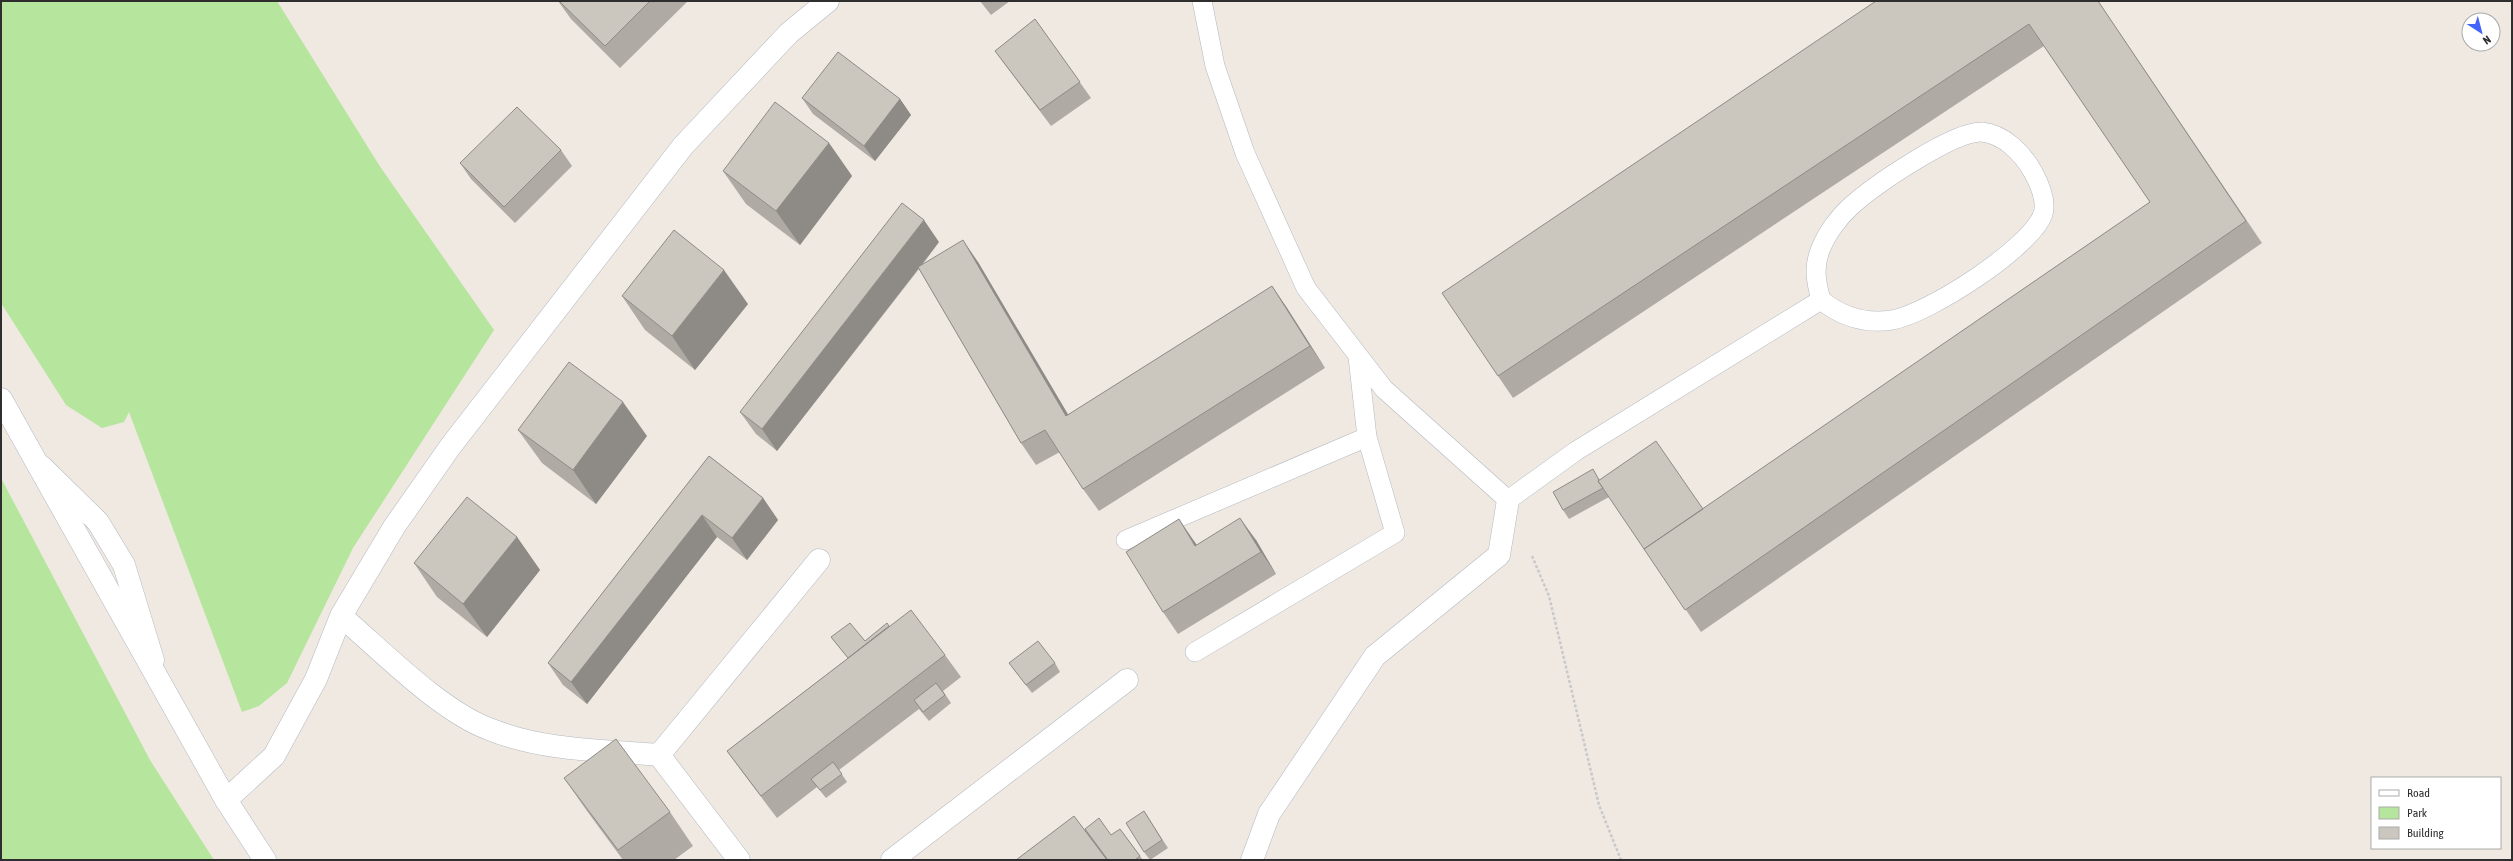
<svg xmlns="http://www.w3.org/2000/svg" width="2513" height="861" viewBox="0 0 2513 861" font-family="'Asap Condensed',sans-serif">
	<style>
		.green { fill: #b6e59e }
		.lines { fill: none; stroke-linecap: round; stroke-linejoin: round }
		.lane-casing { stroke: #b4b7c1; stroke-width: 20 }
		.street-casing { stroke: #b4b7c1; stroke-width: 23 }
		.secondary-casing { stroke: #b4b7c1; stroke-width: 23 }
		.path { stroke: #c9c9c9; stroke-width: 2.5; stroke-dasharray: 3 2; stroke-linecap: butt }
		.lane { stroke: #fff; stroke-width: 19 }
		.street { stroke: #fff; stroke-width: 22 }
		.secondary { stroke: #fff; stroke-width: 22 }
		.wall { fill: #afaba4 }
		.shaded-wall { fill: #8e8b86 }
		.building { fill: #cbc7bf; stroke: #8e8b86 }
	</style>
	<rect width="100%" height="100%" fill="#efe9e1"/>
	<path class="green" d="M1 1H277L379 165 494 330 353 548 287 683 259 706 242 712 129 412 124 422 102 428 66 405 1 303Z
		M1 478 150 760 214 860H1Z"/>
	<g class="lines">
		<g class="lane-casing">
			<path id="lane" d="M1202 1 1215 66 1245 153 1306 288 1384 389 1508 500 1576 451 1821 300C1842 317 1866 324 1892 320 1928 314 2031 248 2043 214 2047 201 2039 183 2033 172 2023 154 2004 134 1982 132 1953 131 1873 186 1850 207 1839 217 1827 233 1821 248 1813 266 1816 282 1821 300
				M1126 540 1367 437
				M1195 652 1395 533 1367 437 1358 357"/>
		</g>
		<g class="street-casing">
			<path id="street" d="M42 467 98 522 124 565 153 660
				M341 616C382 651 439 710 489 729 543 751 602 750 659 755L739 860
				M659 755 819 560
				M226 800 274 756 316 679 341 616 394 527 450 447 683 146 789 33 828 1
				M892 860 1127 680
				M1252 860 1269 814 1375 656 1499 555 1508 500"/>
		</g>
		<g class="secondary-casing">
			<path id="secondary" d="M1 399 226 800 265 860"/>
		</g>
		<path class="path" d="M1532 556 1549 596 1599 805 1621 860"/>
		<use href="#lane" class="lane"/>
		<use href="#street" class="street"/>
		<use href="#secondary" class="secondary"/>
	</g>
	<path class="wall" d="M558 1H688L620 68 571 19Z
		M980 1H1010L991 15Z
		M1876 1H2098L2262 243 1701 632 1609 497 1569 519 1563 510 1598 478 1600 480 1703 509 2150 202 2044 46 1513 398 1498 376Z
		M1035 19 1091 98 1051 126 1006 66 995 51Z
		M802 98 900 99 911 115 875 161 813 114Z
		M829 143 852 176 800 245 746 204 723 171Z
		M561 150 572 166 515 223 471 179 460 163Z
		M939 242 923 264 978 262 1068 415 1272 286 1287 308 1325 368 1099 511 1083 489 1060 452 1036 465 1021 443 919 269 777 451 756 434 740 412Z
		M622 296 748 304 695 370 645 330Z
		M518 430 647 436 596 504 542 463Z
		M709 456 763 498 778 520 747 560 717 537 587 704 563 685 548 663Z
		M517 537 540 570 487 637 437 597 414 563Z
		M1256 540 1276 574 1178 634 1163 612 1194 541 1197 545Z
		M889 626 945 655 961 677 943 691 951 703 929 721 919 709 839 770 847 782 826 798 817 787 777 818 743 773 727 751 848 658 831 637 865 641Z
		M1009 663H1055L1060 672 1032 693Z
		M564 778 670 812 693 846 674 860H623L587 811Z
		M1144 811 1168 848 1150 860 1144 852Z
		M1085 829 1111 835 1120 829 1143 860H1016Z"/>
	<path class="shaded-wall" d="M900 99 911 115 875 161 864 146Z
		M829 143 852 176 800 245 776 211Z
		M924 220 939 242 777 451 762 429Z
		M963 240 978 262 1082 438 1066 416Z
		M724 270 748 304 695 370 672 336Z
		M1272 286 1287 308 1325 368 1310 346Z
		M623 402 647 436 596 504 573 470Z
		M763 498 778 520 747 560 732 538Z
		M702 515 717 537 587 704 571 682Z
		M1240 518 1256 540 1276 574 1261 552Z
		M1179 519 1194 541 1211 568 1195 546Z
		M517 537 540 570 487 637 463 604Z"/>
	<path class="building" d="M559 1H650L605 46Z
		M1876 1H2098L2246 221 1685 610 1644 549 2150 202 2029 24 1498 376 1442 293Z
		M1035 19 1080 82 1040 110 995 51Z
		M838 52 900 99 864 146 802 98Z
		M775 102 829 143 776 211 723 171Z
		M517 107 561 150 504 207 460 163Z
		M902 203 924 220 762 429 740 412Z
		M674 230 724 270 672 336 622 296Z
		M963 240 1066 416 1272 286 1310 346 1083 489 1045 430 1021 443 918 267Z
		M569 362 623 402 573 470 518 430Z
		M1656 441 1703 509 1644 549 1598 481Z
		M709 456 763 498 732 538 702 515 571 682 548 663Z
		M1593 469 1599 480 1598 481 1603 488 1563 510 1553 492Z
		M467 497 517 537 463 604 414 563Z
		M1240 518 1261 552 1163 612 1126 552 1179 519 1195 546Z
		M911 610 945 655 761 796 727 751Z
		M850 623 865 641 887 623 889 626 848 658 831 637Z
		M1038 641 1055 663 1026 685 1009 663Z
		M936 683 945 695 923 712 914 700Z
		M616 739 670 812 618 850 564 778Z
		M833 762 842 774 820 790 811 779Z
		M1144 811 1162 840 1144 852 1126 823Z
		M1074 816 1107 860H1016Z
		M1099 818 1111 835 1120 829 1140 856 1135 860H1108L1085 829Z"/>
	<rect width="2513" height="861" fill="none" stroke="#2e2e2e" stroke-width="4"/>
	<rect x="2371" y="777" width="130" height="72" fill="#ffffff" stroke="#ababab"/>
	<rect x="2379" y="790" width="20" height="6" fill="#ffffff" stroke="#ababab"/>
	<text x="2407" y="797" font-size="12" fill="#2e2e2e">Road</text>
	<rect x="2379" y="807" width="20" height="12" fill="#b6e59e" stroke="#ababab"/>
	<text x="2407" y="817" font-size="12" fill="#2e2e2e">Park</text>
	<rect x="2379" y="827" width="20" height="12" fill="#cbc7bf" stroke="#ababab"/>
	<text x="2407" y="837" font-size="12" fill="#2e2e2e">Building</text>
	<g transform="translate(2481 32) rotate(144)"><circle r="19" fill="#ffffff" stroke="#ababab"/>
	<path d="M0-3L7 15L0 10L-7 15Z" fill="#4264fb"/>
	<text y="-6" font-size="11" font-weight="bold" text-anchor="middle" fill="#2e2e2e">N</text>
	</g>
</svg>
